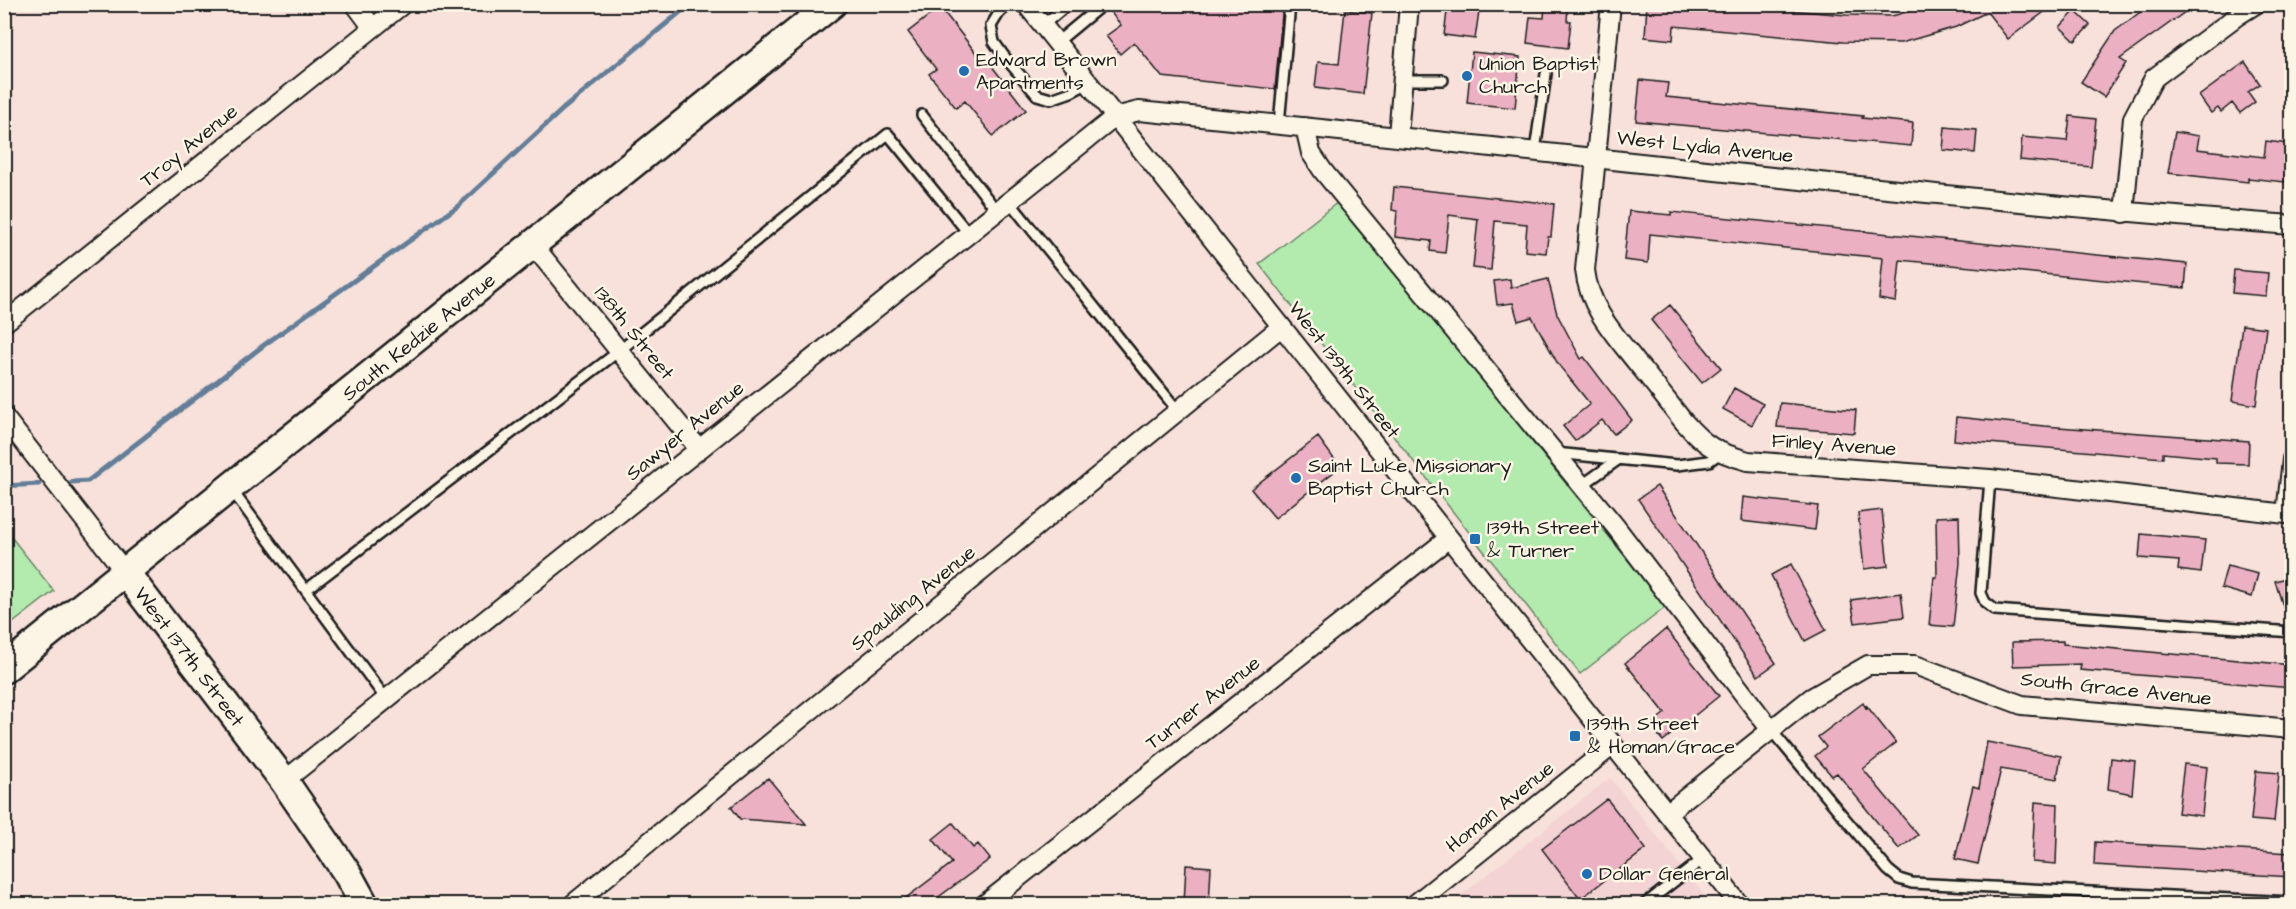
<svg xmlns="http://www.w3.org/2000/svg" width="2296" height="909" viewBox="0 0 2296 909" font-family="'Architects Daughter',sans-serif">
	<style>
		.built { fill: #f3d3d3 }
		.green { fill: #b3ebaf; stroke: #688466; stroke-width: 1.5 }
		.lines { fill: none; stroke-linecap: round; stroke-linejoin: round }
		.stream { stroke: #647e99; stroke-width: 5 }
		.building { fill: #ebb1c2; stroke: #1c1c1c; stroke-width: 1.5 }
		.service-casing { stroke: #1c1c1c; stroke-width: 14 }
		.minor-casing { stroke: #1c1c1c; stroke-width: 22 }
		.secondary-casing { stroke: #1c1c1c; stroke-width: 32 }
		.service { stroke: #fcf5e5; stroke-width: 9 }
		.minor { stroke: #fcf5e5; stroke-width: 18 }
		.secondary { stroke: #fcf5e5; stroke-width: 27 }
		.poi-dot { fill: #1f6fb2; stroke: #fcf5e5; stroke-width: 2 }
		.labels { text-anchor: middle; dominant-baseline: central; stroke-width: 5; stroke-linejoin: round; paint-order: stroke }
		.poi-label { font-size: 20px; fill: #1c1c1c; stroke: #fcf5e5; text-anchor: start }
		.street-label { font-size: 20px; fill: #1c1c1c; stroke: #fcf5e5 }
	</style>
	<rect width="100%" height="100%" fill="#f7e1da"/>
	<filter id="ink" filterUnits="userSpaceOnUse"><feTurbulence type="fractalNoise" baseFrequency=".0167" numOctaves="2"/><feDisplacementMap in="SourceGraphic" scale="12" xChannelSelector="R" yChannelSelector="G"/><feConvolveMatrix kernelMatrix="1 2 1 2 8 2 1 2 1" color-interpolation-filters="sRGB"/></filter>
	<g filter="url(#ink)">
		<path class="built" d="M1610 778 1711 904H1450Z"/>
		<path class="green" d="M1338 202 1666 607 1580 674 1259 264Z
			M4 528 54 591 5 629H4Z"/>
		<g class="lines">
			<path class="stream" d="M72 482 88 481 264 345 458 206 563 109 690 4
				M4 486 39 484"/>
		</g>
		<path class="building" d="M1110 4H1283L1275 89 1162 77 1134 42 1120 54 1106 36 1121 25 1108 9Z
			M1448 4H1480L1475 39 1444 35Z
			M1545 4H1568L1567 21H1571L1568 48 1527 43 1530 17 1544 18Z
			M1647 4H1724L1846 15 1892 16 1935 4H2055L2008 39 1987 12 1956 27 1901 43 1843 42 1674 26 1673 40 1645 37Z
			M2151 4H2196L2120 59 2126 63 2104 97 2081 82 2115 31Z
			M940 7 984 63 987 60 1026 110 993 136 965 101 956 108 929 74 936 69 908 32Z
			M1345 10 1372 13 1363 94 1315 88 1318 62 1339 64Z
			M2075 11 2090 25 2075 41 2060 27Z
			M1472 52 1520 57 1515 108 1467 103Z
			M2245 62 2260 84 2248 92 2255 102 2240 113 2232 103 2221 112 2218 108 2211 113 2199 96Z
			M1640 80 1668 83 1666 97 1863 116 1862 118 1913 123 1911 146 1636 121Z
			M2070 116 2096 119 2091 167 2020 160 2022 137 2067 141Z
			M1945 127 1977 130 1975 153 1943 150Z
			M2175 132 2199 136 2197 149 2264 157 2266 141 2289 144 2285 182 2248 178V182L2168 173Z
			M1394 187 1554 204 1551 237H1548L1546 253 1525 251 1527 224 1495 221 1491 270 1473 268 1478 219 1449 215 1445 253 1430 251 1431 241 1395 237 1397 211 1392 210Z
			M1629 211 1671 215V212L2187 264 2185 288 1900 260 1896 302 1879 299 1883 258 1650 234 1648 263 1624 260Z
			M2234 270 2268 273 2266 296 2232 293Z
			M1510 279 1511 288 1548 279 1557 314 1581 359 1584 357 1632 420 1614 434 1602 420 1575 441 1563 426 1590 404 1558 364 1532 317 1518 321 1513 303 1497 305 1494 281Z
			M1670 305 1721 368 1702 383 1651 320Z
			M2242 325 2266 328 2256 405 2232 401Z
			M1734 388 1763 404 1752 425 1723 409Z
			M1780 403 1856 410 1854 433 1777 427Z
			M1956 417 2044 426 2249 441 2248 464 2216 463V458L2163 453V458L1954 440Z
			M1318 437 1340 467 1275 518 1251 489Z
			M1657 486 1776 663 1758 676 1638 499Z
			M1743 497 1818 506 1815 530 1741 521Z
			M1882 510 1888 566 1864 569 1858 513Z
			M1959 516 1960 563 1953 627 1929 625 1934 577H1937L1936 517Z
			M2141 534 2205 540 2201 573 2178 570 2179 561 2139 558Z
			M1791 564 1826 630 1805 641 1771 575Z
			M2227 566 2258 574 2252 597 2221 588Z
			M2292 576V622H2288L2275 581Z
			M1901 593 1904 617 1855 623 1851 600Z
			M1666 629 1719 696 1663 741 1650 725 1665 713 1625 663Z
			M2063 641V644L2292 665V688L2080 670 2081 664 2013 666 2012 642Z
			M1863 703 1867 710 1866 705 1896 743 1863 769 1918 835 1899 849 1837 773 1832 776 1815 756 1826 747 1818 737Z
			M1987 742 2061 756 2057 779 2001 769 1978 864 1955 859 1973 786 1979 788Z
			M2111 758 2135 761 2132 794 2108 789Z
			M2184 764 2207 767 2202 816 2178 813Z
			M2256 771 2279 773 2274 822 2251 820Z
			M768 778 806 824 740 819 731 807Z
			M1607 799 1646 849 1580 899 1542 849Z
			M2035 802 2058 804 2056 864 2032 862Z
			M953 823 973 848 978 844 990 859 929 904H898L952 863 933 839Z
			M2095 842 2292 853V877L2094 865Z
			M1186 865 1211 867 1209 904H1184Z"/>
		<g class="lines">
			<g class="service-casing">
				<path id="service" d="M1009 4 999 13 991 26 994 42 1004 56 1037 95 1051 99 1071 92 1088 83
					M1042 26 1068 4
					M1056 43 1103 4
					M1403 80H1443
					M922 115 997 211
					M1279 124 1290 4
					M1535 151 1546 74
					M1009 201 1178 411
					M1555 453 1677 465 1709 461 1720 453
					M1990 479 1981 593 1985 602 1995 610 2292 632
					M1581 486 1619 459
					M231 489 386 699
					M306 590 619 351 888 134 969 234
					M1771 730 1888 870 1899 879 1912 883 2292 902
					M1645 904 1703 859"/>
			</g>
			<g class="minor-casing">
				<path id="minor" d="M355 4 373 28
					M1026 4 1739 904
					M1611 4 1585 270C1589 308 1615 335 1637 363 1653 382 1668 402 1684 422 1706 447 1716 452 1748 461L1990 479 2286 514 2292 459
					M1305 127 1311 153 1323 171 1615 526 1771 730
					M1398 136 1409 4
					M2124 213 2133 118 2154 78 2237 16 2256 4
					M533 245 699 449
					M4 323 403 4
					M4 417 125 572
					M284 781 1115 117 1139 111C1523 147 1906 197 2292 225
					M1667 813 1811 698 1868 665H1915L2022 705 2292 729
					M573 904 1281 327
					M985 904 1449 538
					M1415 904 1613 745"/>
			</g>
			<g class="secondary-casing">
				<path id="secondary" d="M125 572 284 781 347 873 364 904
					M4 669 832 4"/>
			</g>
			<use href="#service" class="service"/>
			<use href="#minor" class="minor"/>
			<use href="#secondary" class="secondary"/>
		</g>
	</g>
	<g class="poi-dot">
		<circle cx="964" cy="71" r="6"/>
		<circle cx="1467" cy="76" r="6"/>
		<circle cx="1296" cy="478" r="6"/>
		<rect x="1469" y="533" width="12" height="12" rx="3"/>
		<rect x="1569" y="730" width="12" height="12" rx="3"/>
		<circle cx="1587" cy="874" r="6"/>
	</g>
	<g class="labels">
		<g class="poi-label">
			<text x="976" y="60">Edward Brown<tspan x="976" dy="23">Apartments</tspan></text>
			<text x="1479" y="64">Union Baptist<tspan x="1479" dy="23">Church</tspan></text>
			<text x="1308" y="466">Saint Luke Missionary<tspan x="1308" dy="23">Baptist Church</tspan></text>
			<text x="1487" y="528">139th Street<tspan x="1487" dy="23">&amp; Turner</tspan></text>
			<text x="1587" y="724">139th Street<tspan x="1587" dy="23">&amp; Homan/Grace</tspan></text>
			<text x="1599" y="874">Dollar General</text>
		</g>
		<g class="street-label">
			<text transform="translate(189 146) rotate(-39)">Troy Avenue</text>
			<text transform="translate(1705 147) rotate(6)">West Lydia Avenue</text>
			<text transform="translate(634 333) rotate(51)">138th Street</text>
			<text transform="translate(419 337) rotate(-39)">South Kedzie Avenue</text>
			<text transform="translate(1344 370) rotate(52)">West 139th Street</text>
			<text transform="translate(685 431) rotate(-39)">Sawyer Avenue</text>
			<text transform="translate(1834 445) rotate(4)">Finley Avenue</text>
			<text transform="translate(913 598) rotate(-39)">Spaulding Avenue</text>
			<text transform="translate(189 657) rotate(53)">West 137th Street</text>
			<text transform="translate(2116 689) rotate(6)">South Grace Avenue</text>
			<text transform="translate(1203 703) rotate(-38)">Turner Avenue</text>
			<text transform="translate(1500 807) rotate(-39)">Homan Avenue</text>
		</g>
	</g>
	<rect width="2296" height="909" fill="none" stroke="#fcf5e5" stroke-width="24"/>
	<rect x="12" y="12" width="2272" height="885" fill="none" stroke="#1c1c1c" stroke-width="2" filter="url(#ink)"/>
</svg>
